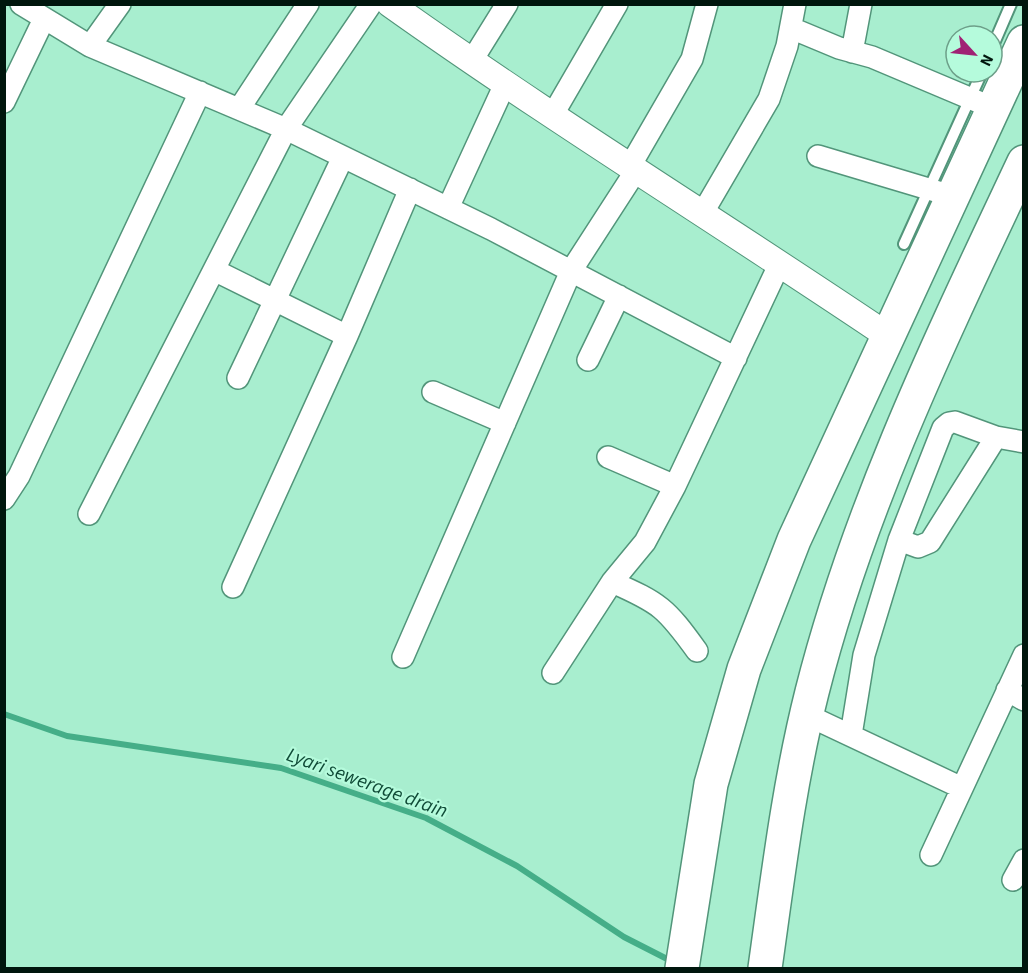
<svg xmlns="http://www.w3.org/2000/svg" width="1028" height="973" viewBox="0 0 1028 973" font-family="'Source Sans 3',sans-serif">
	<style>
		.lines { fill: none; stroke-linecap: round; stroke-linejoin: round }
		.stream { stroke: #45ae88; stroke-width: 6 }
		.service-casing { stroke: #52957a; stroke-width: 14 }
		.minor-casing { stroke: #52957a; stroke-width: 24 }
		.tertiary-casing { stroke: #52957a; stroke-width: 28 }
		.primary-casing { stroke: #52957a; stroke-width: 36 }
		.service { stroke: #fff; stroke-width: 10 }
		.minor { stroke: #fff; stroke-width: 21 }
		.tertiary { stroke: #fff; stroke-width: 26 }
		.primary { stroke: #fff; stroke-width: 33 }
		.labels { text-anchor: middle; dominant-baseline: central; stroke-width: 4.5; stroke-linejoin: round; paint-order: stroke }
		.water-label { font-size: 20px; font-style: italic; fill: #104b37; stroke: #b5fbdc }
	</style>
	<rect width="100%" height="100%" fill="#a8eecf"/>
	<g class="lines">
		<path class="stream" d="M4 714 67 736 281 768 426 818 517 866 624 937 673 962"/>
		<g class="service-casing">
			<path id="service" d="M992 48 1011 4
				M904 244 982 72"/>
		</g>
		<g class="minor-casing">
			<path id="minor" d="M21 4 90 46 286 129 491 229 736 358
				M791 28 839 48 872 57 993 108
				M90 46 120 4
				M852 52 861 4
				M471 62 507 4
				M4 102 44 19
				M239 109 308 4
				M552 116 617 4
				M818 156 952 196
				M629 168 692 59 707 4
				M448 208 505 84
				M702 214 769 99 787 46 795 4
				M214 270 347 336
				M588 360 619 296
				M238 378 343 157
				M433 392 505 423
				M608 457 675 486
				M4 499 19 476 200 92
				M89 514 286 129 371 4
				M899 540 918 547 930 542 996 437
				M612 582C660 603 666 608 697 651
				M233 587 347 336 410 189
				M403 657 571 271 635 172
				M553 673 612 582 645 542 675 486 780 263
				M1007 690 1024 700
				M807 715 962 788
				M851 735 864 655 899 540 943 428 949 423 955 422 996 437 1024 442
				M931 855 1024 655
				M1013 880 1024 860"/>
		</g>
		<g class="tertiary-casing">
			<path id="tertiary" d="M390 4C553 120 722 224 888 336"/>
		</g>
		<g class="primary-casing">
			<path id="primary" d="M682 968 711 784 744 669 794 540 1024 42
				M765 968C778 876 789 783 812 692 859 506 943 334 1024 162"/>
		</g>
		<use href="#service" class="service"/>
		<use href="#minor" class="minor"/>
		<use href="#tertiary" class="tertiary"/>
		<use href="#primary" class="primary"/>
	</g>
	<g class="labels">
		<g class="water-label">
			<text transform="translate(367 783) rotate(20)">Lyari sewerage drain</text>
		</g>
	</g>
	<rect width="1028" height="973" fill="none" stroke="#00160d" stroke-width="12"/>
	<g transform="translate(974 54) rotate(117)"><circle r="28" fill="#b5fbdc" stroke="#6d9f89" stroke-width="1.5"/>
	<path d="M0-4.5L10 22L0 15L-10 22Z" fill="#a02174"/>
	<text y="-9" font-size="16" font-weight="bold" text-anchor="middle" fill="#00160d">N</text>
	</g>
</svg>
